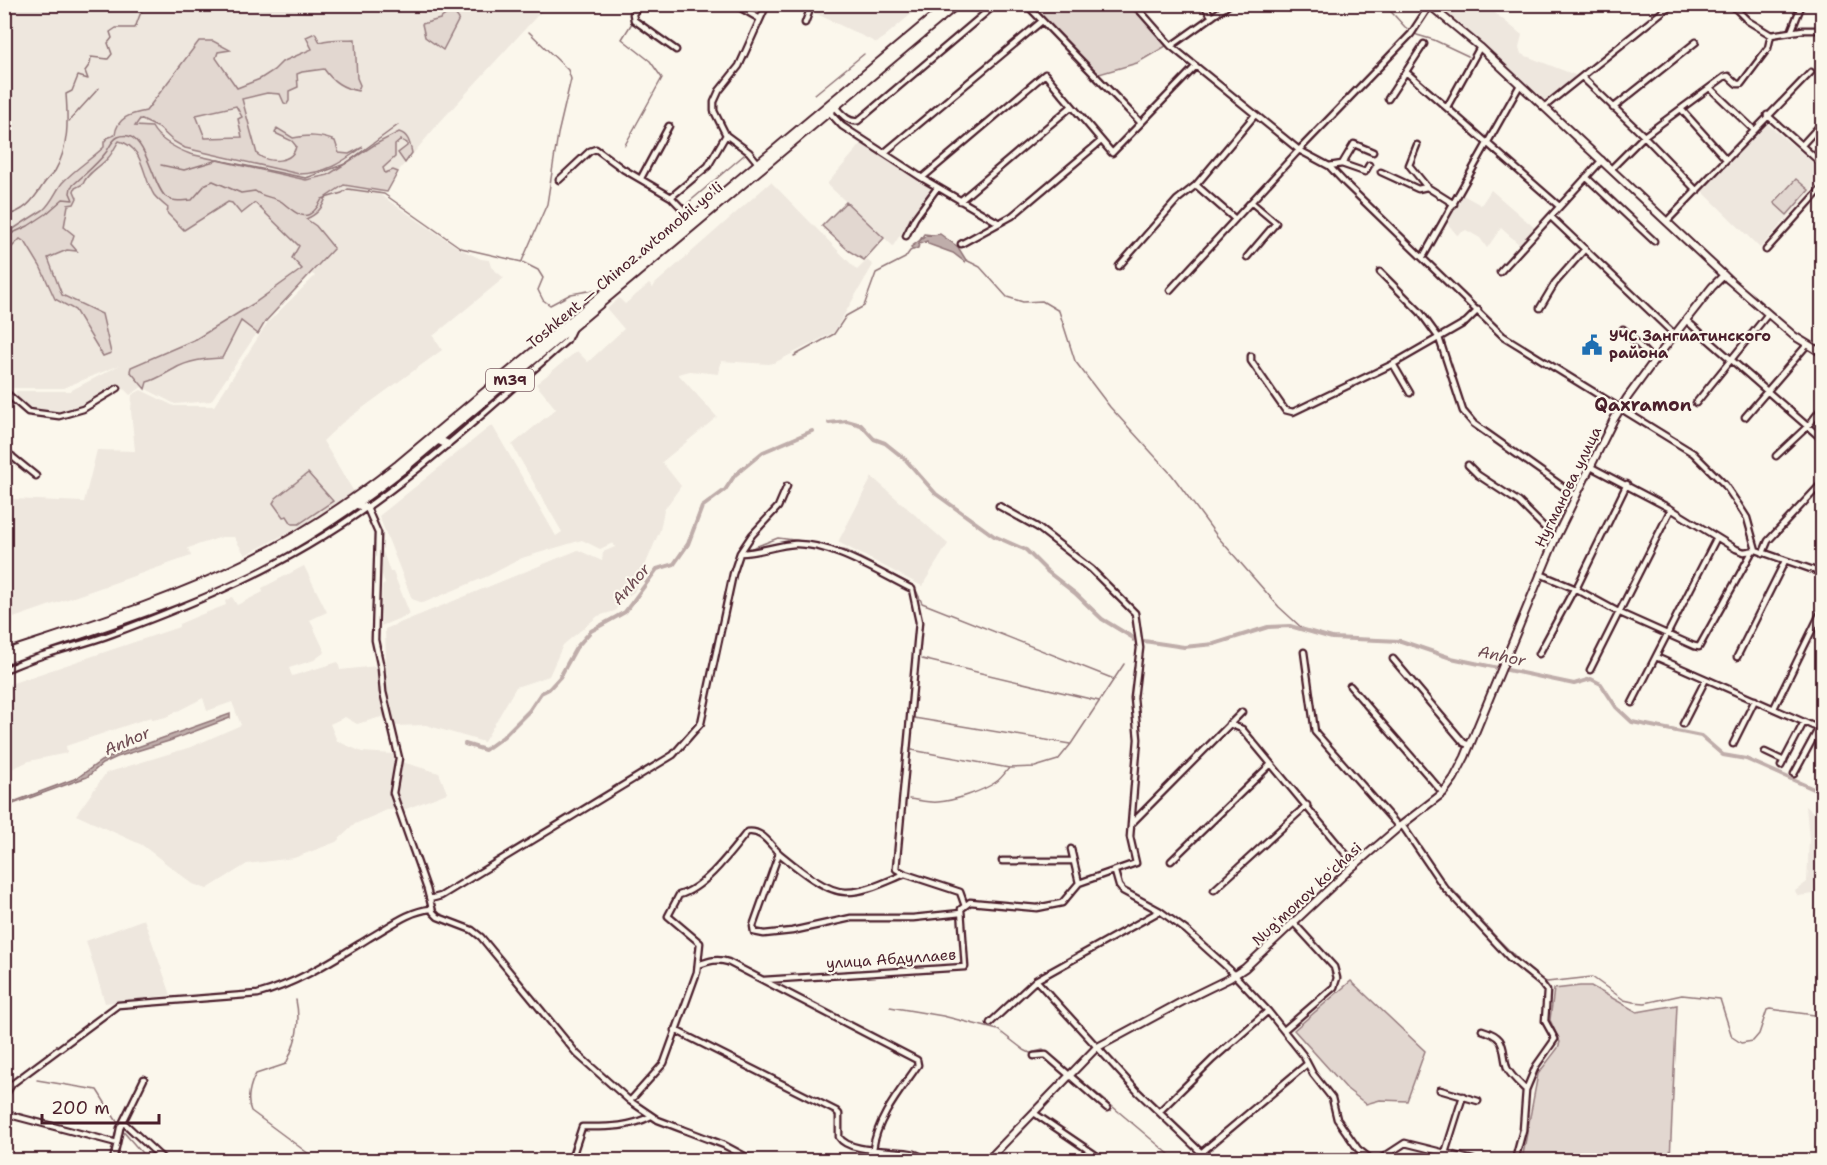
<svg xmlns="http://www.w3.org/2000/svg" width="1827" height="1165" viewBox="0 0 1827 1165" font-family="'Shantell Sans',sans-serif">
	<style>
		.built { fill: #eee7de }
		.green { fill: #e2d7d0; stroke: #967b7e; stroke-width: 1.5; fill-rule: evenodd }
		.water { fill: #bfadaa; stroke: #907477; stroke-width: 1.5 }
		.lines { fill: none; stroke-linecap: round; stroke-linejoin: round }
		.stream { stroke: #907477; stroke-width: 1.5 }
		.canal { stroke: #bfadaa; stroke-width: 4 }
		.minor-casing { stroke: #4a1f2b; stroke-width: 9 }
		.major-casing { stroke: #4a1f2b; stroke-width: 10 }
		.highway-casing { stroke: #4a1f2b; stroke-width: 11 }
		.minor { stroke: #fbf7ec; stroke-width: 4.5 }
		.major { stroke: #fbf7ec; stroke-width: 6 }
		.highway { stroke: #fbf7ec; stroke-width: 7 }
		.labels { text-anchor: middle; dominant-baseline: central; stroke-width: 4.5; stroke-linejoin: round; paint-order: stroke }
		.shield { fill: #fbf7ec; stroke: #7f6065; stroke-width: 1.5 }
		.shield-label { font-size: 14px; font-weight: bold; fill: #4a1f2b }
		.street-label { font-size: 15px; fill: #4a1f2b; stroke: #fbf7ec }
		.poi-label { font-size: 15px; font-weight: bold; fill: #4a1f2b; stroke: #fbf7ec; text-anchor: start }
		.water-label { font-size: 16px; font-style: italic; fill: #6d4a51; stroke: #fbf7ec }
		.quarter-label { font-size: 18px; font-weight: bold; fill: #4a1f2b; stroke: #fbf7ec }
	</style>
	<rect width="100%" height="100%" fill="#fbf7ec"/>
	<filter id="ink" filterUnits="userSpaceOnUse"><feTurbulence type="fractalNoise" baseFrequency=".0167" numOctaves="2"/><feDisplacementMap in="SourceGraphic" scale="12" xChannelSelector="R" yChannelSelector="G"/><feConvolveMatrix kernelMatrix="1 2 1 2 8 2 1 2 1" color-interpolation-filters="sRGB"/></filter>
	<g filter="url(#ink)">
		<path class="built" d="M5 5H547L439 123 379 194 460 249 481 259 489 260 491 267 504 278 433 336 442 350 342 423 323 441 354 492 303 525 245 555 234 537H222L188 548 191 556 5 621V505L12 499 84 502 97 450 135 451 131 411 132 395 141 390 174 406H214L268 322 315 276 308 271 265 321 211 401 175 404 142 387 130 395 120 385 88 401V403L82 408 59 414 28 411 16 397V391H70L120 365 63 388H5Z
			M818 5V4L922 5 877 43 815 13Z
			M1436 5H1489V8L1522 35 1519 47 1521 54 1575 75 1572 80 1551 97 1544 99Z
			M1764 121 1822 170V179L1760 248 1701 190Z
			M863 142 931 187 893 246 827 184Z
			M771 182 857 270 867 260 873 265 834 332 776 362 769 364 721 361 719 374 690 371 678 374 717 417 662 462 681 486 664 510 660 530 634 592 621 601 615 611 598 616 563 645 549 676 516 687 484 742 426 725 394 726 387 691 385 629 578 550 602 561 603 552 615 547 613 543 600 549 582 540 522 558 488 576 423 603 412 599 379 516 492 425 556 536 562 532 512 445 556 409 536 384 577 351 588 362 624 329 607 309 619 298 625 304 649 284 653 288 655 284Z
			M1491 190 1536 229 1521 246 1501 228 1487 248 1480 238 1466 230 1457 235 1447 223V219L1461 194 1481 205Z
			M872 477 948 544 922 586 838 542Z
			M382 549 390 572H393L410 614 381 626 382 586 385 584 382 574 380 550Z
			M304 566 327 612 310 620 325 652 314 660 289 668 292 676 338 662 340 670 377 666 379 688 385 716 357 724 345 717 330 724 337 741 362 752 393 754 402 762 439 773 447 793 406 809 387 810 355 824 336 842 294 858 247 864 207 889 193 884 142 845 76 815 106 773 191 747 241 725 232 702 207 711 203 698 166 717 153 720 151 717 66 746 67 753 29 761 5 772V711L10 709 5 693 4 686 179 627V624L200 615 226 605 225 601 232 597 237 605 263 592 262 588Z
			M1806 806 1822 820V893L1798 896 1795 891 1807 882 1809 839Z
			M144 919 171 995 105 1003 86 941Z"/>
		<path class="green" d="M1030 5H1124L1142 17 1166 46 1137 63 1096 75Z
			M452 10 459 19 443 50 425 37 422 24 440 19Z
			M315 33 320 42C332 38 342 40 355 39L357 78 360 85 358 91C343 88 333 82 324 69L302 72 297 74 298 87 289 91V101L287 104 284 103 280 94 267 93 242 99 257 154C268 164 293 163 296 146L292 141 275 133 277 128 293 138C308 135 320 135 335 141L339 153 349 154 363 147C342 162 326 174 299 174L185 148 173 141 159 128 140 119 135 126 152 127C159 140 177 149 190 154L306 180 328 175 374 145 399 132C409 135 410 144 412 153L405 163 398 153 407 146V143L401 140 395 145V157L383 168 385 173 393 170 398 172 387 192 344 185 326 197C323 208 316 215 306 219L316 226 334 248 265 322 258 334 241 321 222 358C205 359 189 360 174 369 164 374 158 379 147 382L145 389 130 371 131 367 196 339 253 304 302 269 292 258 299 246 255 203 241 214 232 203 228 202 184 230 167 213 168 208C163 204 158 200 154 195 142 176 144 147 119 141 115 146 113 153 108 158 99 168 88 172 83 184L75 188 74 191 77 198 74 204 68 205 64 227 74 235 71 244 77 251 67 250 48 258 62 295 102 314 111 353 103 356 75 310 55 299 40 266 26 243 20 239 5 254V240L8 239 5 238V235C17 226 30 218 43 210 51 204 56 191 62 183 75 169 90 160 104 147V142L107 138 115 135C117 117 131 114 146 111L199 41H213L230 50 218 52 216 58 237 88 260 79 274 70 282 62 312 49 306 37ZM236 106 242 117 238 119 242 137 205 138 196 115Z
			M1796 179 1809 190 1787 215 1774 203Z
			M846 202 884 238 864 260 849 251 822 226Z
			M308 473 333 501 299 524H292L287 516 283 517 273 503 276 498Z
			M1351 981 1425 1051 1407 1101 1380 1100 1366 1104 1347 1089 1294 1030Z
			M1580 986H1591L1637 1012 1677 1005 1670 1160H1522L1538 1074 1558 1048 1560 1042 1550 1020 1554 989Z"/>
		<path class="water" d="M940 234 958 247 966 260 965 262 953 253 928 244 927 241 919 244 918 248 913 250 911 247 926 236Z
			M230 714V718L169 741 117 757 102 764 87 777 5 807V805L77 778 101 761 115 755Z"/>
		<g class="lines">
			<path class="stream" d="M1384 4 1405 27 1417 35 1434 40 1468 56
				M815 94 864 54
				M69 121 99 88
				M625 145 662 78 650 61 622 39 632 23 631 14
				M161 165 184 170 218 160 306 178 345 164 398 125
				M688 203 744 155
				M4 216C24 212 32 202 43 185 46 180 51 176 55 171 69 147 68 120 66 94L72 91 78 76 88 79 85 71 90 64 91 57 108 59 112 54 108 43 112 38 110 32 116 28H135L144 4
				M4 237 28 226 46 214 63 199 73 200 70 193 71 187C82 176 97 165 107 151 110 146 112 140 118 137 146 125 152 187 166 197 174 203 183 200 192 200L206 184 213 181 241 193 255 191C264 198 275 197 282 202 300 217 309 224 322 199L342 193 348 189 384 194 461 248 522 262 538 270 543 278 538 290 543 300 550 305 571 294 594 290
				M919 242 924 234 933 235
				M966 260 980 267 1007 297 1023 302 1042 301 1059 311 1075 361 1110 407 1172 475 1217 536 1279 607 1303 629
				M522 261 547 204 558 134 571 79 568 70 529 32
				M794 356 834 334 846 316 864 306 876 273 905 258 910 251 912 250
				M752 548 778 538 802 541 847 551 914 586 922 603 1114 679
				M1133 641V639
				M922 659 1099 701
				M914 718 1070 744
				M912 750 1009 768 1035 767 1058 760 1071 744 1124 664
				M909 799C919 800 929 803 938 802 954 801 983 791 996 782 1001 779 1005 773 1009 768
				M1453 890 1497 938 1535 976
				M1539 979 1547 982 1592 977 1624 1000 1633 1002 1645 1003 1682 995 1720 999 1732 1037 1741 1043 1753 1041 1759 1034 1767 1010 1770 1009 1822 1016
				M296 1000C301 1023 296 1043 286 1064L256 1074C250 1084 246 1100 251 1111L317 1160
				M890 1007 943 1016 998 1030 1024 1050 1030 1053 1043 1050 1071 1072
				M1075 1075 1176 1160
				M37 1080 97 1090 119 1125
				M121 1129 148 1160"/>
			<path class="canal" d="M829 423 847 421 861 425 874 439 885 443 905 459 936 494 994 536 1026 550 1048 572 1076 594 1102 619 1135 639
				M1144 641 1184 647 1214 644 1268 627 1290 626 1332 638 1401 641 1451 658 1574 684 1591 679 1601 684 1616 707 1632 722 1701 736 1723 755 1746 759 1816 790 1822 797
				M465 744 485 750 503 737 529 711 541 693 549 689 560 677 576 648 591 631 625 612 657 569 674 564 688 544 702 507 725 490 735 475 763 452 812 431"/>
			<g class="minor-casing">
				<path id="minor" d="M640 4 633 14 634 20 676 50
					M734 4 760 19
					M799 4 810 9
					M1026 4 1140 122
					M1134 4 1171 46 1299 150 1329 166 1345 183 1503 336 1693 453 1725 485 1738 504 1747 518 1756 550
					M1203 4 1212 17
					M1731 4 1748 21 1771 35 1803 30H1822
					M805 23 812 4
					M1791 32 1802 4
					M1171 46 1230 4
					M1406 72 1559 206
					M1582 77 1644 136 1697 191
					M1710 88 1754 130
					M1388 99 1424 44
					M835 107C841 113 848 123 858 121L996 4
					M1447 107 1480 47
					M1544 107 1672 4
					M1613 108 1696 42
					M1681 109 1726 159
					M829 112 842 126 922 178 999 223
					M1767 115 1822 164
					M1417 145 1409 165 1427 187 1454 204
					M1802 145 1822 123
					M884 153 1042 21
					M758 163 749 152 726 135 714 111V102L719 91 739 66 767 4
					M1342 164 1354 144 1373 152
					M1329 166 1342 164 1365 172 1369 165
					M1611 169 1644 136 1724 77 1728 76 1737 84H1741L1768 48 1771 35
					M1381 172 1418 189 1427 187
					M1586 177 1654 241
					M641 178 669 126
					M922 178 1045 74 1112 153 1196 66
					M559 180 590 151 596 149 623 169 671 197 692 219
					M1196 185 1235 219
					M671 197 708 166 726 135
					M960 201 1072 106
					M1551 217 1675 335
					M1667 221 1811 72
					M906 236 915 218 937 188
					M961 244 1012 216 1101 141
					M1766 250 1822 188
					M1247 257 1276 223 1251 202
					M1423 257 1520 85
					M1119 266 1177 200 1196 185 1255 115
					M1380 272 1420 312 1439 338 1463 411 1474 424 1576 496
					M1500 272 1602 160
					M1170 290 1299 150 1411 34 1430 5
					M1540 308 1555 283 1585 249
					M1687 321 1822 439
					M1623 329 1654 361
					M1251 356V361L1285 410 1293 412 1393 364 1466 322 1478 310
					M1393 364 1410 393
					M4 391 28 412 59 416 83 409 118 388
					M1696 403 1768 314
					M1745 417 1807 345
					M4 450 36 476
					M1776 456 1808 426 1822 408
					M4 463 12 456
					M1468 465 1478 475 1519 502 1551 534 1556 537
					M1591 467 1671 509 1736 549 1744 552 1756 550 1822 573
					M367 508 378 533 375 640 381 668 383 692 399 758 393 793 427 889 433 912 438 917 472 930 481 937 577 1054 630 1101 658 1120 724 1145 752 1160
					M740 553C758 553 777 545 795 544 833 543 879 573 912 589L919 622 896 869 905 874 960 892 965 906
					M1763 553 1768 541 1822 483
					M1540 574 1576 589 1620 613 1694 646 1699 647 1752 552
					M1304 652 1315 732 1399 827
					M1539 654 1573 591 1576 589 1627 484
					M1656 657 1822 730
					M1737 657 1785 561
					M1393 659 1464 743 1470 745
					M4 670C19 664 33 658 47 654 69 647 91 642 112 634 179 609 246 582 307 546 402 491 485 412 567 340L572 329
					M1590 670 1671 509
					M1350 686 1443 793
					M1632 703 1716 539
					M1774 708 1822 610
					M1229 724 1242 729 1355 865
					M1683 724 1706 679
					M1733 744 1755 700
					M1765 752 1784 761
					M1781 766 1804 722
					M1794 774 1822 722
					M1131 824 1242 712
					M1402 825 1444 887 1510 958 1541 983 1547 991 1545 1021 1555 1039 1536 1066 1526 1090
					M1071 849 1079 883
					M779 853 753 926 754 932 764 934 792 931 851 918H913L961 913
					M1002 861H1074
					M1171 861 1271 764
					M1115 872 1119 886 1123 891 1160 911 1187 931 1229 969 1268 1011 1303 1055 1313 1074 1332 1098 1337 1119 1358 1149 1372 1160
					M1214 890 1307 805
					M430 899 441 896 673 755 701 723 733 574 740 553 752 535 778 507 787 486
					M698 965C709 961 717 958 728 962L917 1060 918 1065C901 1090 877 1118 873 1149
					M764 980 965 967 961 909 970 902 1037 908 1062 903 1079 883 1136 863 1130 837 1138 739 1134 698 1140 648 1135 613 1091 569 1037 527 999 506
					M1036 980 1138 1092 1209 1160
					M990 1023 1036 980 1160 911
					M675 1030 836 1111 839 1114V1137C849 1154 897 1149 915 1154 919 1155 924 1159 928 1160
					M1284 1030 1334 987 1337 978 1334 967 1293 922
					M1482 1030C1508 1038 1501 1047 1507 1068 1510 1075 1520 1084 1526 1090L1523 1130 1515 1160
					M1034 1056 1046 1055 1107 1108
					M1440 1090 1478 1101
					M4 1097 12 1084 118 1005 258 994C298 983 333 960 369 938 389 927 408 911 431 909
					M630 1101 664 1063 697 972 700 943 668 916 679 895C705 888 731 852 747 832 762 829 770 845 780 854 796 867 826 893 847 892 867 892 887 881 905 874
					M1159 1112 1213 1059 1268 1011
					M1034 1113 1103 1160
					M10 1115 117 1143 113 1160
					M123 1122 164 1160
					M117 1143 120 1128 144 1079
					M1201 1153 1307 1064
					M1445 1153 1463 1096
					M4 1156 20 1160
					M571 1160 582 1127C606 1127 629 1128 651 1116
					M1379 1160 1405 1143 1473 1160"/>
			</g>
			<g class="major-casing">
				<path id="major" d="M1428 4 1480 47 1729 280 1794 336 1822 353
					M988 1160 1096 1048 1187 999 1230 978 1245 968 1349 870 1399 827 1443 793 1454 778 1465 757 1556 537 1614 419 1627 398 1654 361 1712 287 1724 275"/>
			</g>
			<g class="highway-casing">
				<path id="highway" d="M438 440 447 444
					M356 504 367 508
					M4 654C85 627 168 602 244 564 299 537 350 503 398 465L949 4
					M4 660C87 632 170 607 248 569 303 542 353 508 402 470L957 4"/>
			</g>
			<use href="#minor" class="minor"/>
			<use href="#major" class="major"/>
			<use href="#highway" class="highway"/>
		</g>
	</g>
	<defs>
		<g id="civic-bare" transform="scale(1.62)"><path d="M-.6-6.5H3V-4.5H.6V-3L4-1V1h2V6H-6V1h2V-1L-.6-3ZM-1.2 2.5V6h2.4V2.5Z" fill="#1f6fb2" stroke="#fbf7ec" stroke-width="2.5" paint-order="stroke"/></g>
	</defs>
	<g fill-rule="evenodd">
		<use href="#civic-bare" x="1592" y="345"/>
	</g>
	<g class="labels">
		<rect class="shield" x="486" y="369" width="48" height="22" rx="4.5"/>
		<g class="shield-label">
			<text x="510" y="380">M39</text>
		</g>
		<g class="street-label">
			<text transform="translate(625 265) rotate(-40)">Toshkent — Chinoz avtomobil yoʻli</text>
			<text transform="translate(1568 487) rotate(-64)">Нугманова улица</text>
			<text transform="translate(1307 894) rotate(-43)">Nugʻmonov koʻchasi</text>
			<text transform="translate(891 959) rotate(-4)">улица Абдуллаев</text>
		</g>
		<g class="poi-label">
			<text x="1609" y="336">УЧС Зангиатинского<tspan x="1609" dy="17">района</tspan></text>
		</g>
		<g class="water-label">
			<text transform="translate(631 584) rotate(-49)">Anhor</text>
			<text transform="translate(1502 656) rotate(12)">Anhor</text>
			<text transform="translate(127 741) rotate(-23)">Anhor</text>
		</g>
		<g class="quarter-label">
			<text x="1643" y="405">Qaxramon</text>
		</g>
	</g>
	<rect width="1827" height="1165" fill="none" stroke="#fbf7ec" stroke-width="24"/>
	<rect x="12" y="12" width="1803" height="1141" fill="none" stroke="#4a1f2b" stroke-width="2" filter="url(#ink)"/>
	<path d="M42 1114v9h117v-9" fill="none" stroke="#4a1f2b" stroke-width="3"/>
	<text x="51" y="1114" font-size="18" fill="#4a1f2b" stroke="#fbf7ec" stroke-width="4.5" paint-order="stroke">200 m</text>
</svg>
